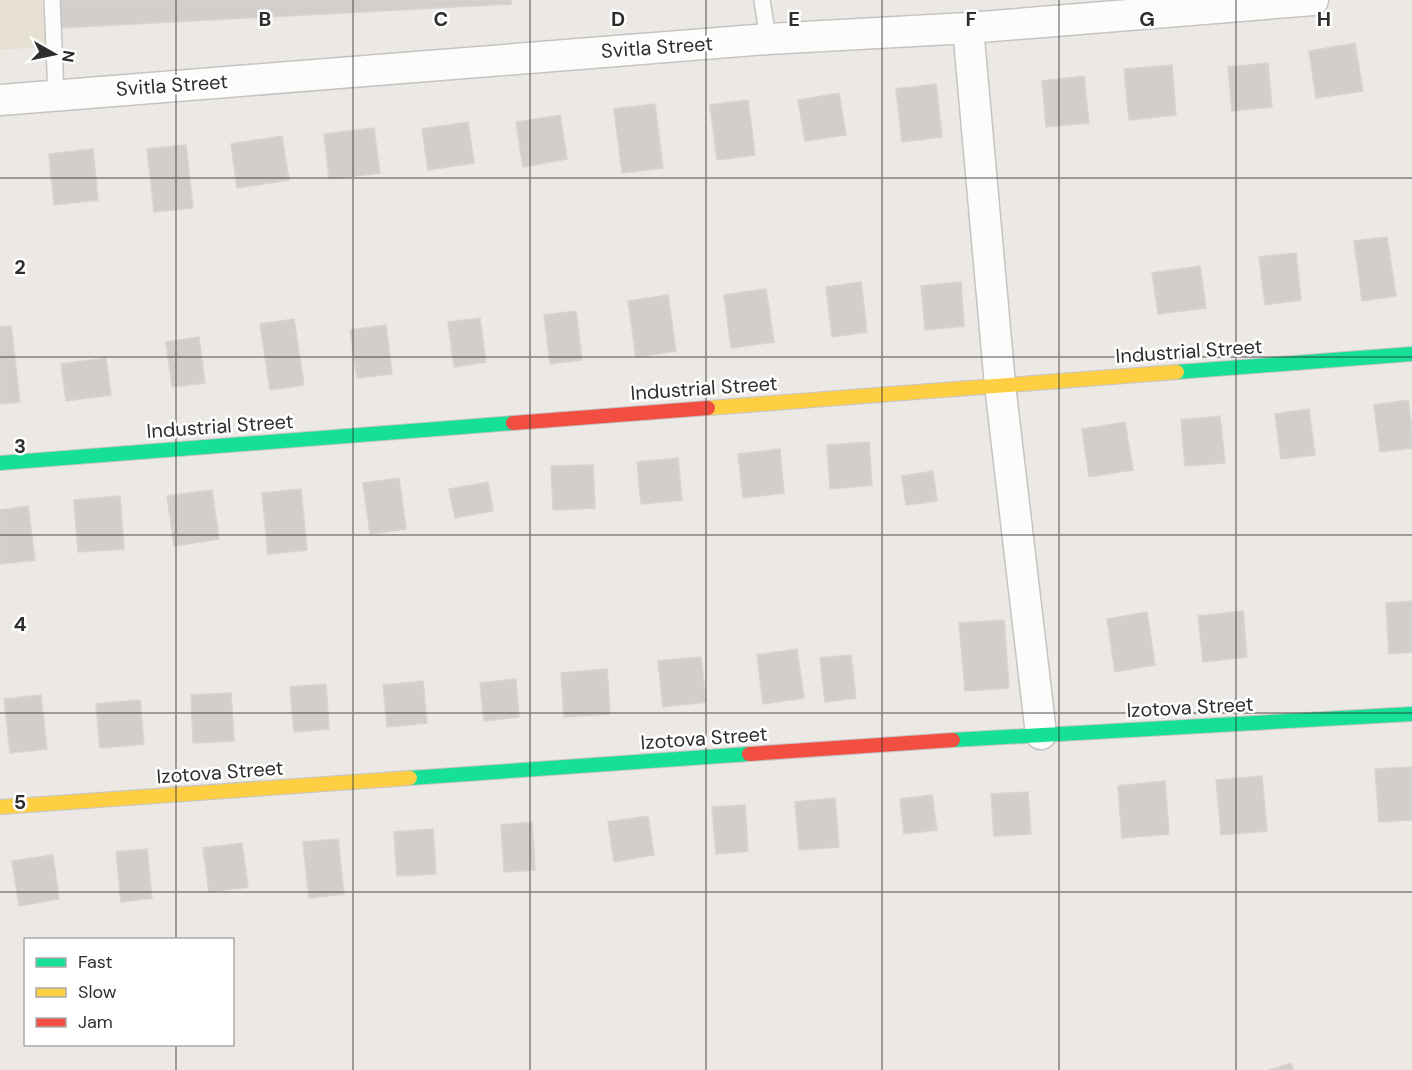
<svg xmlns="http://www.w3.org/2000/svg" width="1412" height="1070" viewBox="0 0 1412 1070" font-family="'DM Sans',sans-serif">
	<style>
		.education { fill: #e6e0d3 }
		.building { fill: #d1cecb; stroke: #d7d4d0; stroke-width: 1.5 }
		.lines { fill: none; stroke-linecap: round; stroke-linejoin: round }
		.lane-casing { stroke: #c5c4c5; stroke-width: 18 }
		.street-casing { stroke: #c5c4c5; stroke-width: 33 }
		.fast-casing { stroke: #c5c4c5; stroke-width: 16 }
		.slow-casing { stroke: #c5c4c5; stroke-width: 16 }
		.jam-casing { stroke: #c5c4c5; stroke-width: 16 }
		.lane { stroke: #fcfcfb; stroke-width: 15 }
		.street { stroke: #fcfcfb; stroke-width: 30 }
		.fast { stroke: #16e098; stroke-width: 14 }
		.slow { stroke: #ffcf43; stroke-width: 14 }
		.jam { stroke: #f24e42; stroke-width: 14 }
		.grid { fill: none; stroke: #2e2e2e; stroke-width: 1.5; stroke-opacity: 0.55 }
		.labels { text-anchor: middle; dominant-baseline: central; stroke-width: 5; stroke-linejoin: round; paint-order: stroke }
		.street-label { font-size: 20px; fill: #2e2e2e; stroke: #fff }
		.grid-label { font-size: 20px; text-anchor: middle; font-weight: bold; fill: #2e2e2e; stroke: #fff; stroke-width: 5; stroke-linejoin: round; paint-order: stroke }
	</style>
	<rect width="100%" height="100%" fill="#ece8e4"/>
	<path class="education" d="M0 0H42L45 47 0 50Z"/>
	<path class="building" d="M58 0H511V4L60 28Z
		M1355 43 1363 91 1316 98 1309 51Z
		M1268 63 1272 107 1232 111 1228 67Z
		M1172 65 1176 115 1129 120 1124 69Z
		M1084 76 1089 123 1046 127 1042 81Z
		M936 84 942 137 902 142 896 89Z
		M839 93 846 135 805 141 798 100Z
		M748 100 755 155 717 160 710 105Z
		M655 104 663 168 622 173 614 109Z
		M560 115 567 159 523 167 516 122Z
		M468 122 474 163 428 170 422 129Z
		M374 128 380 173 329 179 324 134Z
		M282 136 289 180 237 188 231 144Z
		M186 145 193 208 154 212 147 149Z
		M93 149 98 200 54 205 49 154Z
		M1387 237 1396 296 1362 301 1354 241Z
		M1296 253 1301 300 1265 305 1259 257Z
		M1200 266 1206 308 1158 314 1152 273Z
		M861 282 867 332 832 337 826 287Z
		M961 282 964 326 925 330 921 286Z
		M766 289 774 342 731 348 724 295Z
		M668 295 676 351 636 357 628 301Z
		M576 311 582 360 550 364 544 315Z
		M480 318 486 362 454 367 448 322Z
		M294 319 304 385 270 390 260 324Z
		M386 325 392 374 357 378 350 330Z
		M11 326 20 402 0 404V327Z
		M199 337 205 383 172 387 166 342Z
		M106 358 111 395 66 401 61 364Z
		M1408 400 1412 429V448L1380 452 1374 405Z
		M1309 409 1315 455 1281 459 1275 414Z
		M1220 416 1225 463 1185 466 1181 420Z
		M1125 422 1133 470 1089 477 1082 429Z
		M869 442 872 485 830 489 827 445Z
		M780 449 784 493 743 498 738 454Z
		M678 458 682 500 641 504 637 462Z
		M593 465 595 508 553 510 551 466Z
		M933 471 937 501 906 505 902 476Z
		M399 478 406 529 370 534 363 483Z
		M488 482 493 511 455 518 449 489Z
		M301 489 307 550 268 554 262 493Z
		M212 490 219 539 174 546 167 496Z
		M120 496 124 549 78 552 74 500Z
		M28 506 35 560 0 564V510Z
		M1412 601V652L1389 654 1386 603Z
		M1243 611 1247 657 1203 662 1198 616Z
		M1147 612 1155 665 1115 672 1107 619Z
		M1004 620 1009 688 965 691 959 623Z
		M797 649 804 698 763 704 757 655Z
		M851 655 856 698 825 702 820 658Z
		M701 657 706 702 663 707 658 661Z
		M607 669 610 714 564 717 561 673Z
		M516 679 519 717 484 721 480 683Z
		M423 681 427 723 387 727 383 685Z
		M326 684 329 729 294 732 290 687Z
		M231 693 234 741 193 743 191 695Z
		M41 695 47 749 10 753 4 699Z
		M140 700 144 744 100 748 96 704Z
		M1412 767V820L1379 822 1375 769Z
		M1262 776 1267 831 1221 835 1216 780Z
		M1165 781 1169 834 1122 838 1118 786Z
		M1028 792 1031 834 994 836 991 794Z
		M932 795 937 830 904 834 900 799Z
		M835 798 839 847 799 850 795 802Z
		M745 805 748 851 716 854 712 807Z
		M648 816 654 855 614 862 608 822Z
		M532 822 535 870 504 872 501 825Z
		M433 829 436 874 397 876 394 832Z
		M338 839 344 894 309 898 303 842Z
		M242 843 248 887 209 892 203 848Z
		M147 849 152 898 121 902 116 852Z
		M53 855 59 899 19 906 12 861Z
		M1291 1063 1293 1070H1269Z"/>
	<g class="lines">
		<g class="lane-casing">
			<path id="lane" d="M52 0 56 95
				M762 0 768 39"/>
		</g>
		<g class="street-casing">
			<path id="street" d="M968 28 1000 385 1041 734
				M0 100 768 39 968 28 1313 0"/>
		</g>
		<g class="fast-casing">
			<path id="fast" d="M1177 372 1412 354
				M0 463 513 423
				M953 740 1412 714
				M410 778 749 754"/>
		</g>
		<g class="slow-casing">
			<path id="slow" d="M708 408 1177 372
				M0 807 410 778"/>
		</g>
		<g class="jam-casing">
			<path id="jam" d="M513 423 708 408
				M749 754 953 740"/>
		</g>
		<use href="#lane" class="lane"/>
		<use href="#street" class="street"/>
		<use href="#fast" class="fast"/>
		<use href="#slow" class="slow"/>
		<use href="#jam" class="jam"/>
	</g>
	<path class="grid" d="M176 0V940M353 0V1070M530 0V1070M706 0V1070M882 0V1070M1059 0V1070M1236 0V1070M0 178H1412M0 357H1412M0 535H1412M0 713H1412M0 892H1412M176 1044V1070"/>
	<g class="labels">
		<g class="street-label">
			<text transform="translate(657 47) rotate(-4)">Svitla Street</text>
			<text transform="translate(172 85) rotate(-4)">Svitla Street</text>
			<text transform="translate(1189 351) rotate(-4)">Industrial Street</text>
			<text transform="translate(704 388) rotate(-4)">Industrial Street</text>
			<text transform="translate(220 426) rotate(-4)">Industrial Street</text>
			<text transform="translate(1190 707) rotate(-3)">Izotova Street</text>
			<text transform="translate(704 738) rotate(-4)">Izotova Street</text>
			<text transform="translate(220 772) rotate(-4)">Izotova Street</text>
		</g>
	</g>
	<g class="grid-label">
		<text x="265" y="26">B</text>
		<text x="441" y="26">C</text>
		<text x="618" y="26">D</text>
		<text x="794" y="26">E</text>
		<text x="971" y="26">F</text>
		<text x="1147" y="26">G</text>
		<text x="1324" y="26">H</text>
		<text x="20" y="274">2</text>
		<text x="20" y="453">3</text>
		<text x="20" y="631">4</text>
		<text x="20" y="809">5</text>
	</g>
	<rect x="24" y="938" width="210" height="108" fill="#ffffff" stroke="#ababab" stroke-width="1.5"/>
	<rect x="36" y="958" width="30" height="9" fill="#16e098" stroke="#ababab" stroke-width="1.5"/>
	<text x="78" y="968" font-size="18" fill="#2e2e2e">Fast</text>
	<rect x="36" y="988" width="30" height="9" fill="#ffcf43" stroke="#ababab" stroke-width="1.5"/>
	<text x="78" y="998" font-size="18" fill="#2e2e2e">Slow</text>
	<rect x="36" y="1018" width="30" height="9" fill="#f24e42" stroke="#ababab" stroke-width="1.5"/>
	<text x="78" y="1028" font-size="18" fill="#2e2e2e">Jam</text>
	<g transform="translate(54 54) rotate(99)" stroke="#ffffff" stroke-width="4.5" paint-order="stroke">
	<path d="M0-4.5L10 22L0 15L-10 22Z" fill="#2e2e2e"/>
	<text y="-9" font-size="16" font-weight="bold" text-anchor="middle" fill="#2e2e2e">N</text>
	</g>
</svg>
